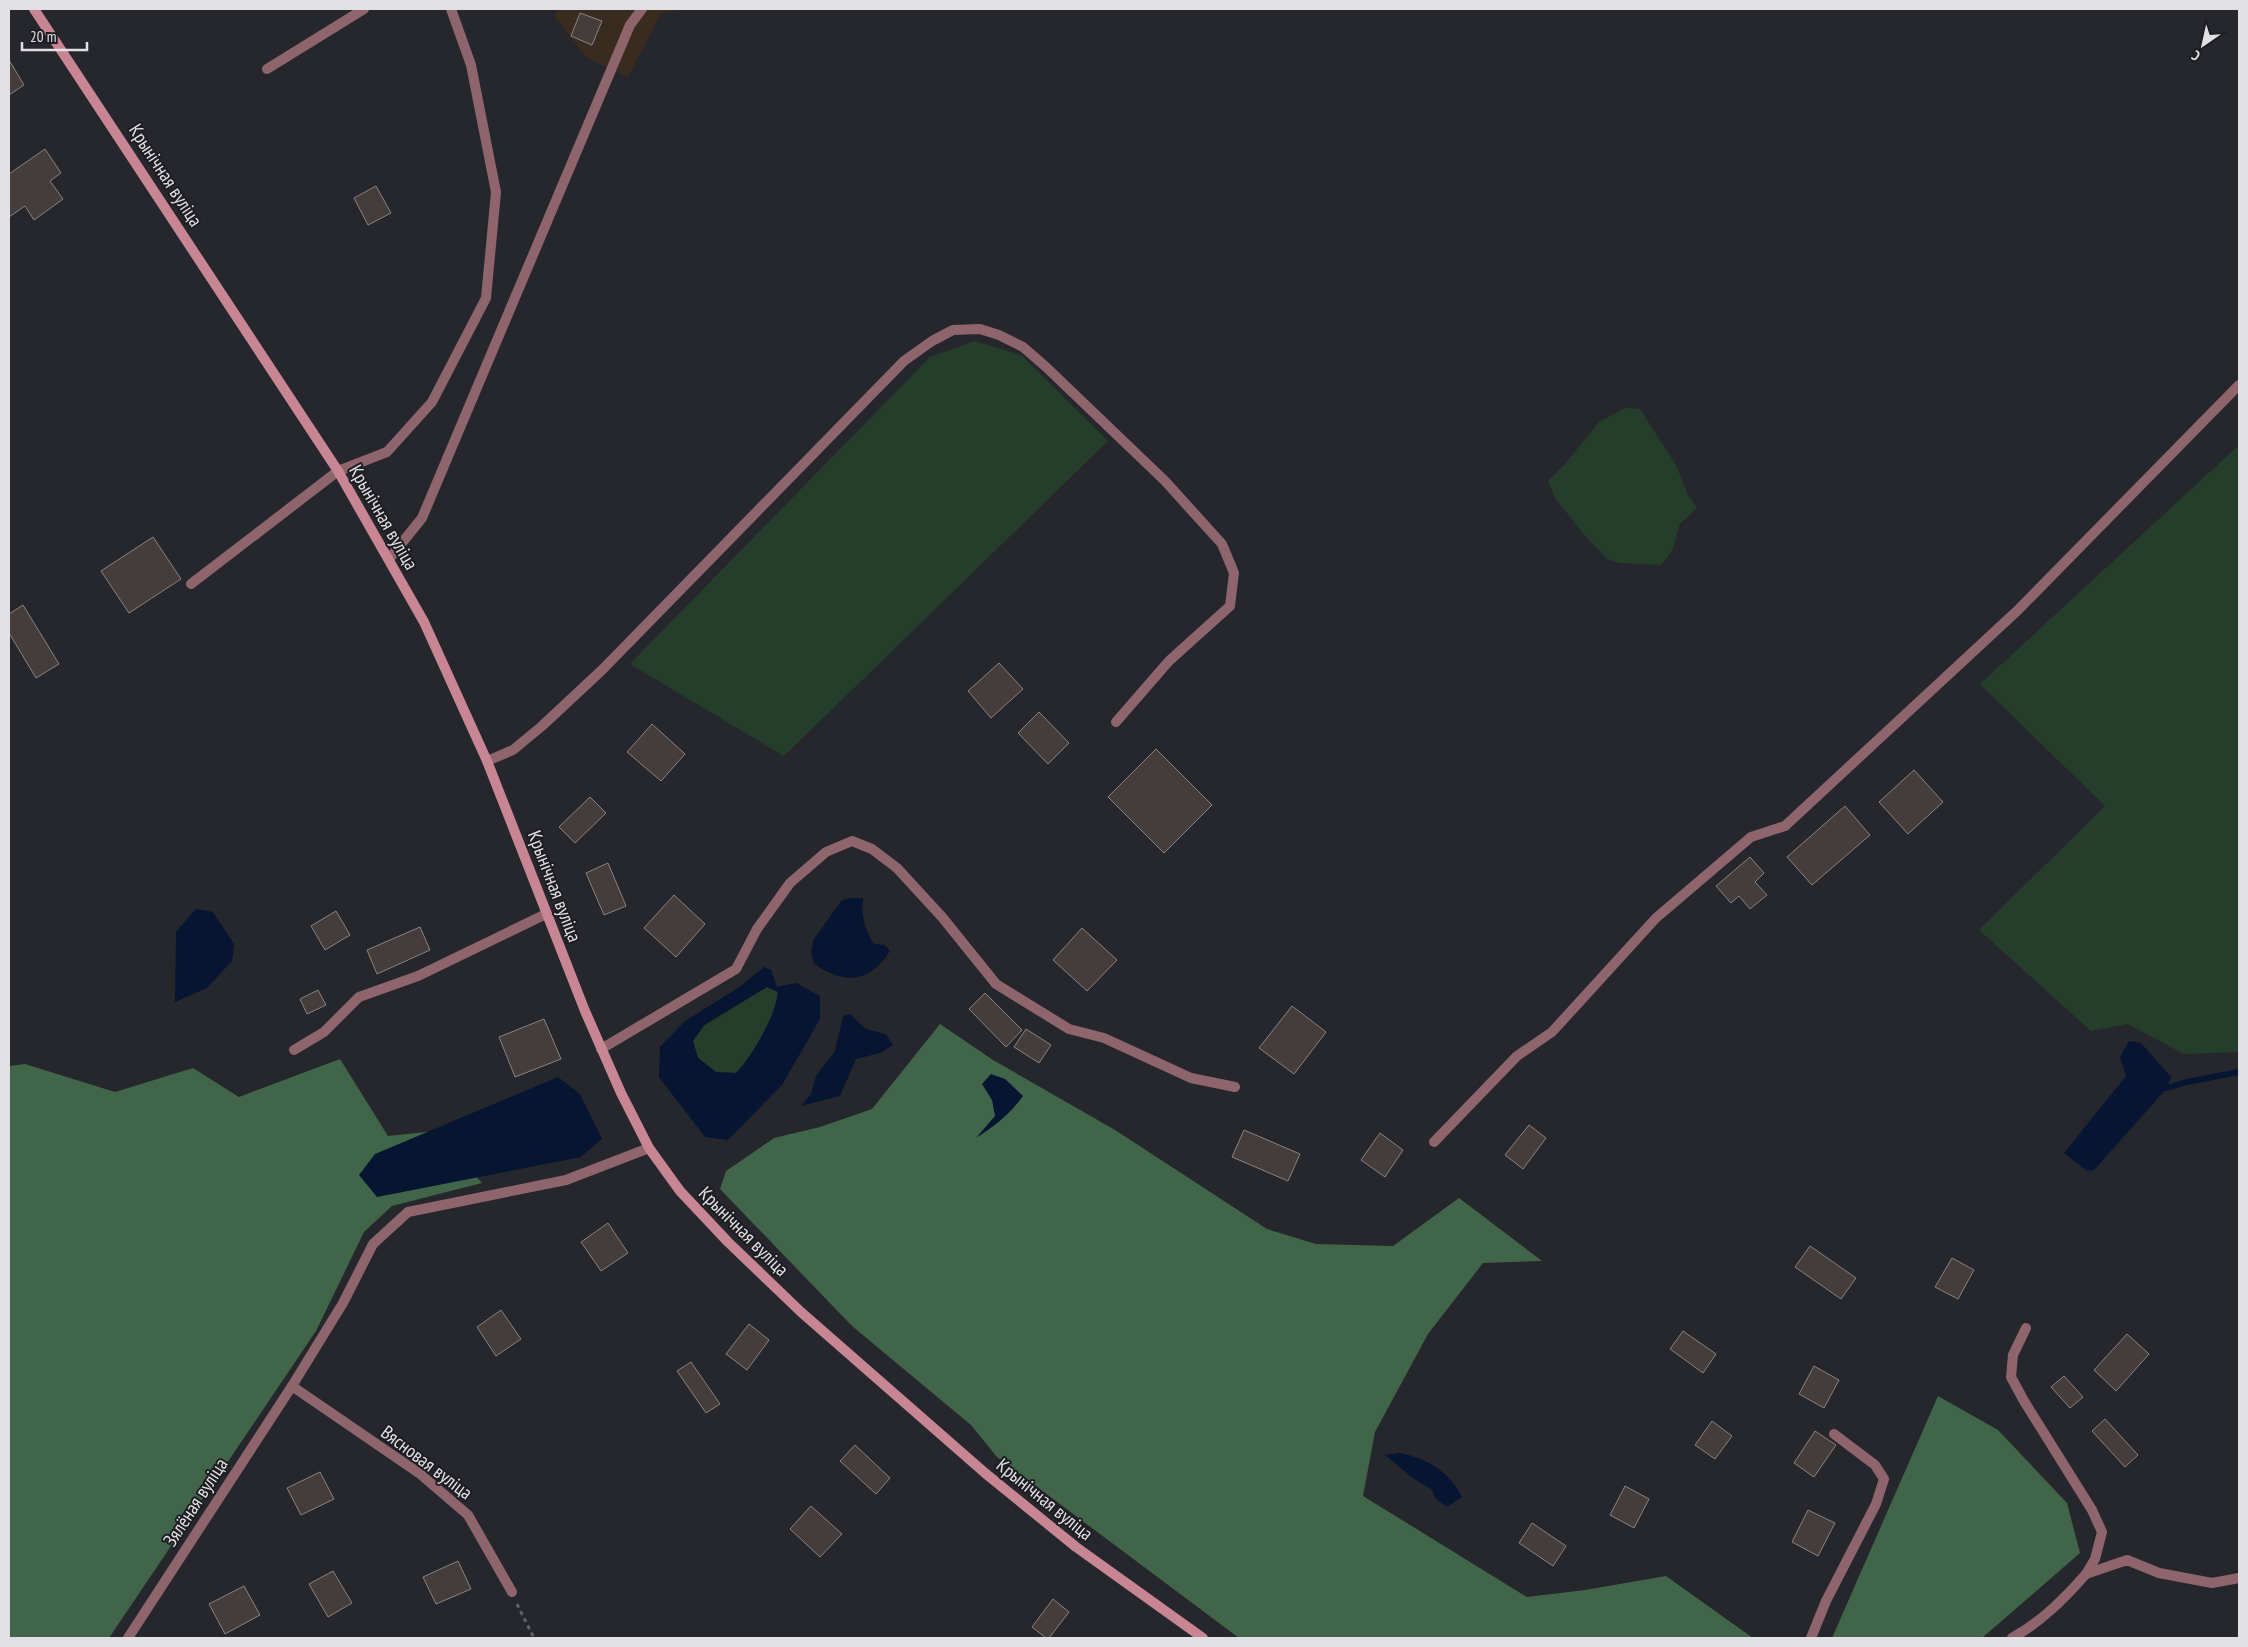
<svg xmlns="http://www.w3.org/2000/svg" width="2248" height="1647" viewBox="0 0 2248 1647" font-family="'PT Sans Narrow',sans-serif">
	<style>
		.industrial { fill: #392c1f }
		.green { fill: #253e2b }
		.forest { fill: #406549 }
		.water { fill: #051532; fill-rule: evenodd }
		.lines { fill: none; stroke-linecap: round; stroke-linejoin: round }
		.stream { stroke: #051532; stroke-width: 6 }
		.building { fill: #443d3b; stroke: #8b8380 }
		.path { stroke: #616267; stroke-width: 3; stroke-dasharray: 4 4; stroke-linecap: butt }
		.lane { stroke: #8e646d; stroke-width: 10 }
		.street { stroke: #8e646d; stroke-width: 10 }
		.secondary { stroke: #c88694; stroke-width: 10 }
		.labels { text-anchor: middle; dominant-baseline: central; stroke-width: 4; stroke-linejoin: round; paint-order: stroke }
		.street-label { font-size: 19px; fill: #e1e1e5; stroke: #1d1d23 }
	</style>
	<rect width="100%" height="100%" fill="#26272c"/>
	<path class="industrial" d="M559 9H686L661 13 628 77 587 58 554 16Z"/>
	<path class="green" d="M975 341 1021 355 1108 441 784 756 630 664 930 357Z
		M1625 408 1640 409 1676 465 1688 495 1697 508 1680 524 1672 551 1661 565 1620 563 1607 559 1581 531 1555 498 1548 481 1565 464 1599 422Z
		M2239 445V1052L2184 1054 2128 1024 2091 1031 1979 930 2105 806 1980 684Z
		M767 987 778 992C775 1017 753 1055 736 1073L716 1072 698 1058 693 1041 704 1026Z"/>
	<path class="forest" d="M940 1024 993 1060 1115 1130 1267 1229 1316 1244 1393 1246 1459 1198 1542 1261 1483 1263 1428 1334 1375 1432 1363 1496 1527 1597 1585 1590 1666 1576 1753 1638H1239L997 1457 971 1425 852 1326 720 1189 726 1171 774 1138 820 1127 872 1109Z
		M340 1059 388 1136 455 1129 468 1168 482 1183 392 1206 364 1232 316 1331 109 1638H9V1066L25 1064 115 1092 193 1068 239 1097Z
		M1938 1396 1998 1430 2067 1503 2080 1553 1982 1638H1832Z"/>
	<path class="water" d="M853 898H863C861 916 864 928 874 944L885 945 890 951C869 984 844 984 814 964L811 952 814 939 842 900Z
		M196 909 213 912 234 944 232 961 207 988 175 1002 176 932Z
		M764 967 771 970 777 987 796 983 820 996V1019L782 1085 728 1140 705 1137 659 1077 660 1047 685 1021 738 988ZM767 987 778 992C776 1015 752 1057 736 1073L716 1072 698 1058 693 1041 704 1025Z
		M850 1014 866 1029 886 1034 893 1045 880 1053 856 1059 840 1096 801 1106 811 1094 816 1076 835 1051 843 1016Z
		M2129 1041 2141 1043 2171 1077 2167 1088 2094 1170 2087 1171 2064 1153 2126 1076 2120 1057Z
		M991 1074 1005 1079 1023 1096C1010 1114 995 1126 976 1138L995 1116 992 1100 982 1084Z
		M558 1077 580 1094 602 1139 581 1157 377 1197 359 1175 375 1154Z
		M1399 1453C1427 1458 1449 1471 1462 1497L1447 1507 1436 1499 1431 1489 1414 1479 1385 1455Z"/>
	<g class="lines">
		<path class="stream" d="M2167 1088 2187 1082 2239 1072"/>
	</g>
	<path class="building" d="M580 13 602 21 592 45 571 36Z
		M9 60 24 85 9 95Z
		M45 149 61 173 50 181 63 199 34 220 25 206 9 217V174Z
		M376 186 391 213 368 225 354 198Z
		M153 537 181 579 129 613 101 571Z
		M23 605 59 664 36 678 9 633V614Z
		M999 663 1023 689 991 718 968 691Z
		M1039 712 1069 743 1048 764 1018 733Z
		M652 724 685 754 661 781 627 752Z
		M1156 749 1212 805 1164 853 1108 797Z
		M1914 770 1943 802 1908 834 1879 802Z
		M590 797 606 813 575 843 559 827Z
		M1845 806 1870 835 1812 885 1787 857Z
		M1750 857 1764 873 1755 882 1767 895 1750 909 1739 896 1731 903 1716 886Z
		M608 863 626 906 604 915 586 873Z
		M674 895 705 924 676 957 644 928Z
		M336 911 350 935 325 950 311 926Z
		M420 927 430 950 377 974 367 950Z
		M1082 928 1117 960 1087 991 1053 960Z
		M318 990 326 1005 307 1014 300 999Z
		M985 993 1022 1030 1006 1047 969 1009Z
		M1292 1006 1326 1032 1294 1074 1259 1048Z
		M544 1019 561 1059 515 1077 499 1037Z
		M1026 1029 1051 1045 1039 1063 1014 1047Z
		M1529 1125 1546 1138 1523 1169 1505 1155Z
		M1244 1130 1300 1154 1288 1181 1232 1157Z
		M1380 1133 1403 1150 1385 1177 1361 1160Z
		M608 1223 628 1253 601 1271 581 1242Z
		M1810 1246 1856 1278 1841 1299 1795 1267Z
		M1952 1258 1974 1270 1958 1299 1935 1287Z
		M501 1310 521 1339 496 1356 477 1327Z
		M749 1324 769 1340 747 1370 726 1354Z
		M1683 1331 1716 1354 1703 1373 1670 1349Z
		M2127 1334 2149 1354 2116 1391 2094 1370Z
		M691 1362 720 1404 706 1413 677 1371Z
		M1814 1366 1839 1380 1824 1408 1799 1394Z
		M2064 1376 2083 1397 2070 1408 2051 1387Z
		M2105 1419 2138 1455 2125 1467 2092 1431Z
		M1712 1421 1732 1436 1715 1459 1695 1445Z
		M1815 1431 1836 1445 1814 1477 1794 1463Z
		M855 1445 890 1478 876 1494 840 1461Z
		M320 1472 334 1499 301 1515 287 1488Z
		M1625 1486 1649 1499 1634 1528 1610 1515Z
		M811 1506 842 1534 820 1557 790 1529Z
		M1808 1510 1835 1523 1818 1556 1792 1542Z
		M1532 1523 1566 1546 1553 1566 1519 1543Z
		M458 1561 471 1589 436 1604 423 1577Z
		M333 1571 352 1603 328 1617 309 1584Z
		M244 1586 260 1615 225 1634 209 1604Z
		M1053 1599 1069 1612 1049 1638H1046L1032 1627Z"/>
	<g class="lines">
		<path class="path" d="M517 1604 534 1638"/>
		<path class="lane" d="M267 69 364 9
			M389 559 422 518 630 25 642 9
			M191 584 338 471 387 452 432 402 486 298 496 192 471 65 451 9
			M487 761 513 750 542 726 602 670 904 361 932 341 953 330 980 329 999 335 1023 347 1045 366 1165 481 1222 544 1234 573 1230 606 1169 661 1116 722
			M601 1049 736 969 757 929 790 883 826 852 852 841 872 849 897 868 942 917 996 984 1069 1029 1104 1038 1191 1078 1235 1087
			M294 1050 324 1032 359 997 418 976 546 914
			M1434 1142 1517 1056 1552 1032 1656 918 1751 837 1785 826 2018 610 2239 385
			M2026 1328 2013 1355 2011 1377 2024 1401 2092 1510 2102 1532 2095 1559 2086 1574
			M2086 1574 2127 1560 2159 1573 2212 1583 2239 1578
			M512 1592 468 1515 419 1473 292 1386 343 1303 373 1244 408 1212 566 1180 649 1148
			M1811 1638 1826 1601 1876 1504 1884 1479 1875 1465 1834 1434"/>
		<path class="street" d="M128 1638 292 1386
			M2012 1638C2041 1622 2064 1599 2086 1574"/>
		<path class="secondary" d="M34 9 338 471 424 622 487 761 585 1011 621 1093 649 1148 680 1191 728 1242 801 1312 985 1473 1076 1547 1203 1638"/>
	</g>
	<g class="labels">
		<g class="street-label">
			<text transform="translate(166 175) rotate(57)">Крынічная вуліца</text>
			<text transform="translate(384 517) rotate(60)">Крынічная вуліца</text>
			<text transform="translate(555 886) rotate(69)">Крынічная вуліца</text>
			<text transform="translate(744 1231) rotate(45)">Крынічная вуліца</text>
			<text transform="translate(427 1462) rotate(37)">Вясновая вуліца</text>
			<text transform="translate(1045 1499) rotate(39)">Крынічная вуліца</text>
			<text transform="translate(195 1502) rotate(-57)">Зялёная вуліца</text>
		</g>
	</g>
	<rect width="2248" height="1647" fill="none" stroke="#e1e1e5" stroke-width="20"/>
	<g transform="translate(2203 45) rotate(214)" stroke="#1d1d23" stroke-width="4" paint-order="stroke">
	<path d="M0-4L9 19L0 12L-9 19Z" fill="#e1e1e5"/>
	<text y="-8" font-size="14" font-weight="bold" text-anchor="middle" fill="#e1e1e5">С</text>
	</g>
	<path d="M22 42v8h65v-8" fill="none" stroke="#e1e1e5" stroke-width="2.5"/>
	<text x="30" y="42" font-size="15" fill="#e1e1e5" stroke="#1d1d23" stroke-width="4" paint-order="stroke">20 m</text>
</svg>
